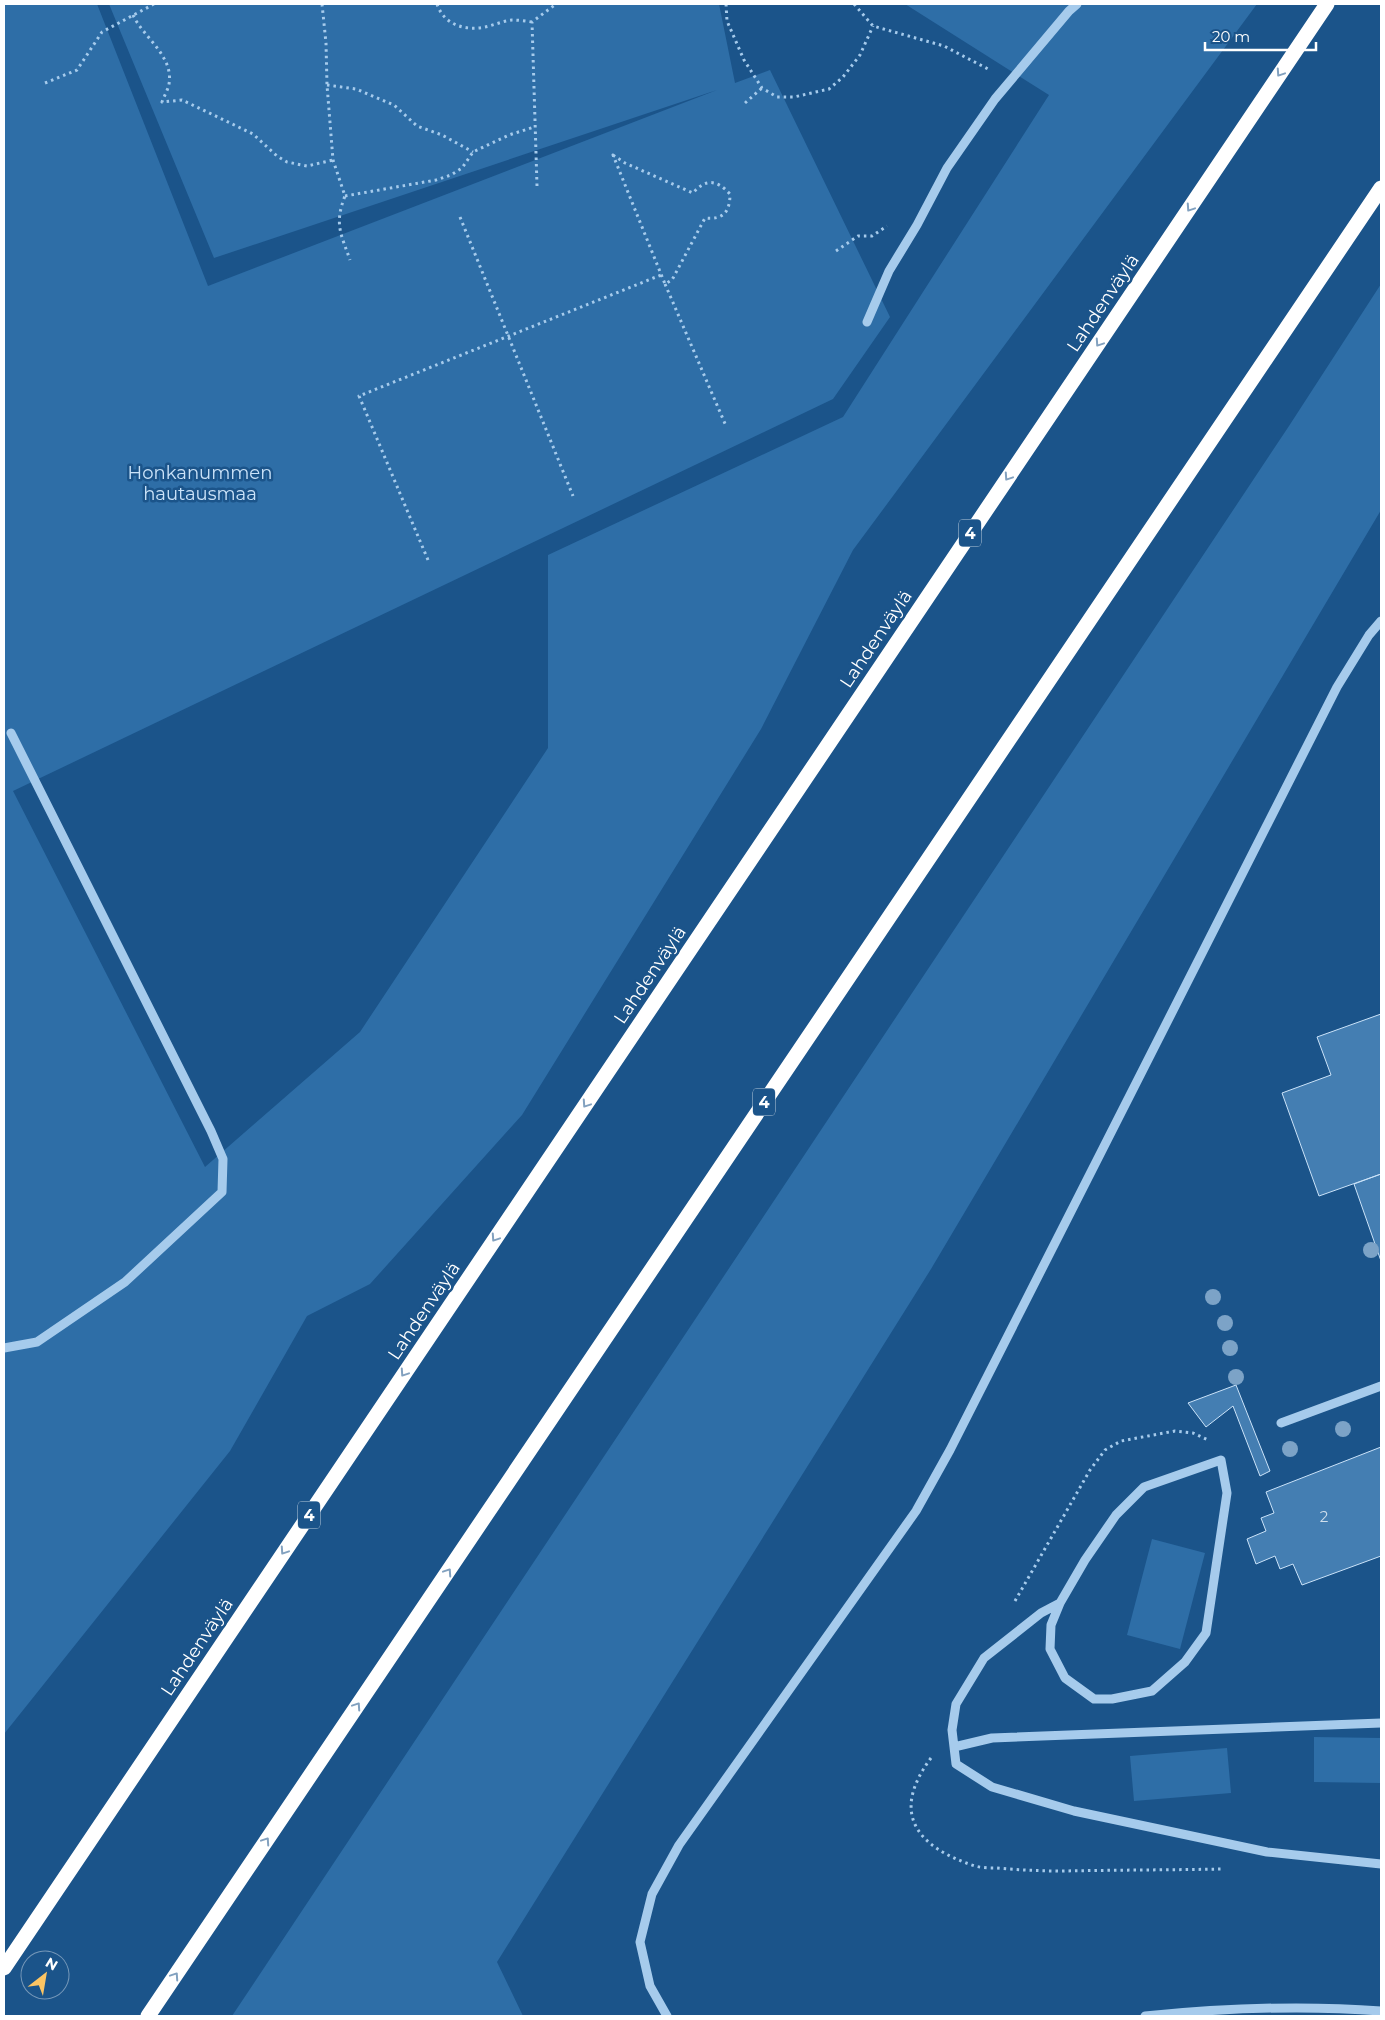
<svg xmlns="http://www.w3.org/2000/svg" width="1385" height="2020" viewBox="0 0 1385 2020" font-family="Montserrat,sans-serif">
	<style>
		.green { fill: #2e6ea7 }
		.building { fill: #447eb2; stroke: #cbe3f9 }
		.lines { fill: none; stroke-linecap: round; stroke-linejoin: round }
		.path { stroke: #a6cbec; stroke-width: 3; stroke-dasharray: 2.5 4; stroke-linecap: butt }
		.minor { stroke: #a6cbec; stroke-width: 9 }
		.highway { stroke: #fff; stroke-width: 15 }
		.tree { fill: #7ca3c7 }
		.oneway { stroke: #82a1bf }
		.labels { text-anchor: middle; dominant-baseline: central; stroke-width: 5; stroke-linejoin: round; paint-order: stroke }
		.number-label { font-size: 15px; fill: #d0dfec }
		.shield { fill: #1b548a; stroke: #bbccdc; stroke-width: 1 }
		.shield-label { font-size: 16px; font-weight: bold; fill: #fff }
		.street-label { font-size: 18px; fill: #fff; stroke: #1b548a }
		.park-label { font-size: 18px; fill: #cbe3f9; stroke: #1b548a }
	</style>
	<rect width="100%" height="100%" fill="#1b548a"/>
	<path class="green" d="M4 4H97L208 286 717 90 214 258 109 4H719L735 83 770 70 890 317 833 399 13 791 205 1167 360 1032 548 748V555L843 417 1049 95 905 4H1257L853 550 761 729 522 1115 370 1284 307 1316 230 1451 4 1734Z
		M1381 284V510L931 1269 497 1962 523 2016H232L1289 426Z
		M1152 1539 1205 1553 1180 1649 1127 1635Z
		M1314 1737 1381 1738V1783L1314 1782Z
		M1227 1748 1231 1793 1134 1801 1130 1756Z"/>
	<path class="building" d="M1381 1014V1174L1319 1196 1282 1093 1331 1075 1317 1037Z
		M1381 1174V1261L1354 1184Z
		M1236 1385 1270 1471 1260 1476 1233 1406 1206 1427 1188 1403Z
		M1381 1447V1556L1302 1585 1293 1564 1280 1569 1275 1556 1256 1564 1247 1539 1266 1531 1261 1518 1274 1513 1266 1492Z"/>
	<g class="lines">
		<path class="path" d="M322 4 326 43 327 85 333 160 345 196C334 224 341 234 350 260
			M437 4C444 25 465 31 485 27 494 25 503 21 512 20 518 20 525 21 532 22
			M726 4 727 21 744 60 762 88 777 97H794L829 89 843 77 860 55 873 26
			M854 4 873 26 944 46 990 70
			M133 15C143 37 174 56 169 84 168 90 164 96 162 102L182 100 201 109 253 134 277 156 287 162 307 166 333 160
			M45 83 77 70 102 32 154 4
			M327 85 356 89 394 105 417 126 442 135 473 152
			M745 103 762 88
			M613 155 625 163 693 193C706 178 717 180 730 194 730 212 723 220 705 218L672 280 665 284Z
			M537 186 532 22 556 4
			M345 196 436 180 451 175 462 168 473 152 509 135 534 127
			M460 217 573 496
			M836 251 858 236H872L887 226
			M665 284 726 426
			M428 560 359 396 661 275
			M1015 1601 1090 1470 1105 1450 1121 1441 1175 1431 1193 1433 1208 1440
			M931 1758C890 1813 916 1847 975 1866 982 1868 990 1868 997 1868 1019 1870 1040 1871 1062 1871 1115 1870 1169 1870 1222 1869"/>
		<path class="minor" d="M867 322 889 271 917 225 947 168 995 99 1069 11 1077 4
			M4 1348 37 1342 125 1282 222 1192 223 1159 211 1131 11 733
			M1281 1423 1381 1386
			M1221 1460 1227 1493 1206 1633 1185 1662 1152 1691 1112 1699H1094L1065 1678 1050 1649 1051 1625 1060 1603 1085 1560 1116 1515 1144 1487Z
			M1060 1603 1041 1613 984 1658 956 1704 952 1730 956 1764 992 1787 1074 1811 1267 1852 1381 1864
			M954 1747 992 1738 1381 1723
			M667 2016 650 1986 640 1942 652 1894 679 1845 916 1511 950 1450 1337 687 1369 635 1381 621
			M1145 2016C1224 2008 1303 2005 1381 2011"/>
		<path class="highway" d="M4 1968 1327 4
			M148 2016 1381 188"/>
	</g>
	<g class="tree">
		<circle cx="1371" cy="1250" r="8"/>
		<circle cx="1213" cy="1297" r="8"/>
		<circle cx="1225" cy="1323" r="8"/>
		<circle cx="1230" cy="1348" r="8"/>
		<circle cx="1236" cy="1377" r="8"/>
		<circle cx="1343" cy="1429" r="8"/>
		<circle cx="1290" cy="1449" r="8"/>
	</g>
	<defs><path id="oneway-chevron" d="M-2-3.5L2.5 0L-2 3.5" fill="none" stroke-width="1.6" stroke-linecap="round" stroke-linejoin="round" transform="scale(1.25)"/></defs>
	<g class="oneway">
		<use href="#oneway-chevron" transform="translate(1280 73) rotate(124)"/>
		<use href="#oneway-chevron" transform="translate(1190 208) rotate(124)"/>
		<use href="#oneway-chevron" transform="translate(1099 343) rotate(124)"/>
		<use href="#oneway-chevron" transform="translate(1008 477) rotate(124)"/>
		<use href="#oneway-chevron" transform="translate(586 1104) rotate(124)"/>
		<use href="#oneway-chevron" transform="translate(495 1238) rotate(124)"/>
		<use href="#oneway-chevron" transform="translate(404 1373) rotate(124)"/>
		<use href="#oneway-chevron" transform="translate(284 1551) rotate(124)"/>
		<use href="#oneway-chevron" transform="translate(448 1572) rotate(-56)"/>
		<use href="#oneway-chevron" transform="translate(357 1706) rotate(-56)"/>
		<use href="#oneway-chevron" transform="translate(266 1841) rotate(-56)"/>
		<use href="#oneway-chevron" transform="translate(175 1976) rotate(-56)"/>
	</g>
	<g class="labels">
		<g class="number-label">
			<text x="1324" y="1516">2</text>
		</g>
		<g class="shield">
			<rect x="959" y="519.5" width="22" height="27" rx="4"/>
			<rect x="753" y="1088.5" width="22" height="27" rx="4"/>
			<rect x="298" y="1501.5" width="22" height="27" rx="4"/>
		</g>
		<g class="shield-label">
			<text x="970" y="533">4</text>
			<text x="764" y="1102">4</text>
			<text x="309" y="1515">4</text>
		</g>
		<g class="street-label">
			<text transform="translate(1103 303) rotate(-56)">Lahdenväylä</text>
			<text transform="translate(876 639) rotate(-56)">Lahdenväylä</text>
			<text transform="translate(650 975) rotate(-56)">Lahdenväylä</text>
			<text transform="translate(424 1311) rotate(-56)">Lahdenväylä</text>
			<text transform="translate(197 1647) rotate(-56)">Lahdenväylä</text>
		</g>
		<g class="park-label">
			<text x="200" y="473">Honkanummen<tspan x="200" dy="21">hautausmaa</tspan></text>
		</g>
	</g>
	<rect width="1385" height="2020" fill="none" stroke="#ffffff" stroke-width="10"/>
	<g transform="translate(45 1975) rotate(31)"><circle r="24" fill="#1b548a" stroke="#7698b9"/>
	<path d="M0-4L9 19L0 12L-9 19Z" fill="#fdc563"/>
	<text y="-8" font-size="14" font-weight="bold" text-anchor="middle" fill="#ffffff">N</text>
	</g>
	<path d="M1205 42v8h111v-8" fill="none" stroke="#ffffff" stroke-width="2.5"/>
	<text x="1212" y="42" font-size="15" fill="#ffffff" stroke="#1b548a" stroke-width="4" paint-order="stroke">20 m</text>
</svg>
